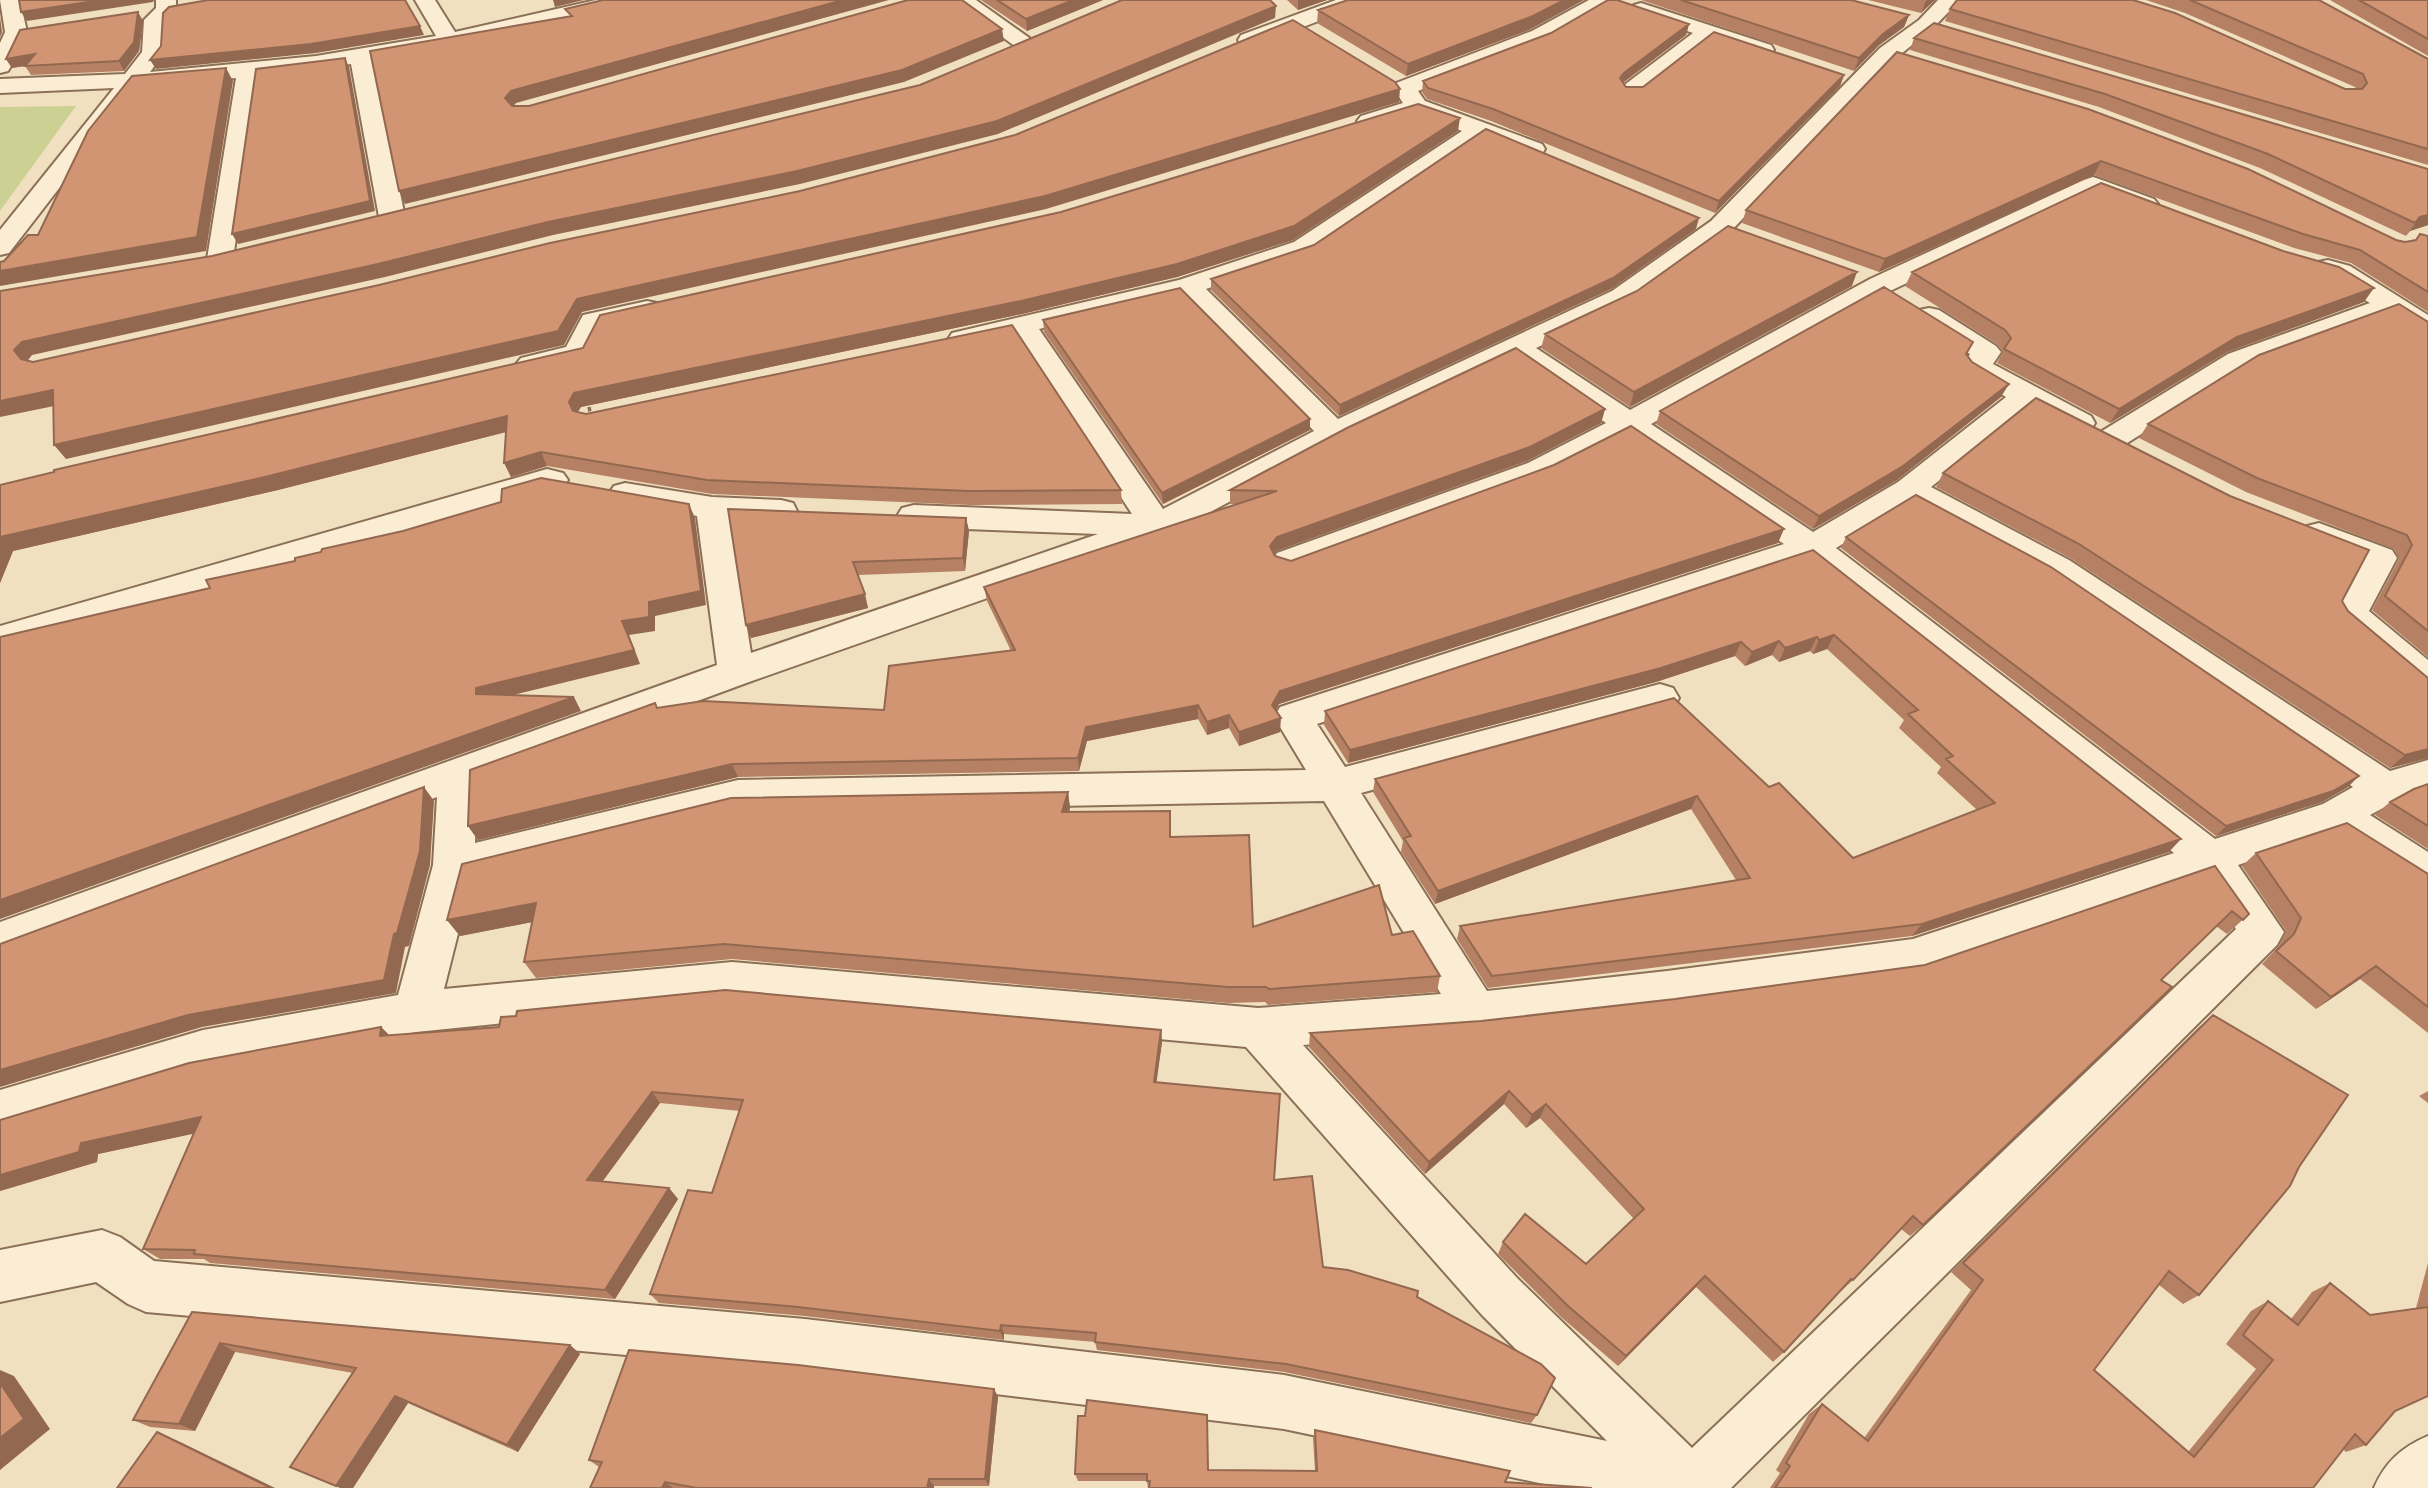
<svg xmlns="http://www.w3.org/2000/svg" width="2428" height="1488" viewBox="0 0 2428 1488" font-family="'Crimson Pro',serif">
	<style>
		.green { fill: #ccd093 }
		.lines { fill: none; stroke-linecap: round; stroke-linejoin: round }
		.minor-casing { stroke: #8b7057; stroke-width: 4 }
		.path { stroke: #8b7057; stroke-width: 3.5; stroke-dasharray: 4.5 2.5; stroke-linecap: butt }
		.minor { fill: #fbedd4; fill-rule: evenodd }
		.wall { fill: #b58063 }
		.shaded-wall { fill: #936850 }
		.building { fill: #d29573; stroke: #936850; stroke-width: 2 }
	</style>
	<rect width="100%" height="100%" fill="#f1e0c0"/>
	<path class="green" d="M76 106 0 211V107Z"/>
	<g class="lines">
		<g class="minor-casing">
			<path id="minor" d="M0 0H20L27 32 11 66 8 71 0 73V43L5 32Z
				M156 0H176V9L165 21 164 53 150 72 316 56 436 36 415 0H435L455 32 596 0H632L629 4 492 37 373 61 405 217 401 222 392 225 383 222 379 217 351 64 259 76 233 259 229 265 220 267 211 265 207 259 236 78 138 86 9 253 0 255V230L114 88 0 93V79L125 74 142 52 144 20 156 8Z
				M952 0H976L1035 42 1032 47H1016Z
				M1336 0H1365L1362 4 1257 45H1241L1238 40 1241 35Z
				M1589 0H1614L1611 4 1548 41 1418 91 1425 101 1542 144 1545 149 1542 154C1523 159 1500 145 1482 138L1312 254 1206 289 1338 419 1612 291 1711 221 1880 48 1919 20 1938 0H1960L1933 28 1896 58 1729 233 1632 303 1536 348 1630 410 1870 279 2084 180 2093 177 2102 180 2154 199 2158 204 2154 209 2145 212 2136 209 2094 194 1890 291 1651 424 1813 532 1898 482 2006 397 1967 373 1962 367 1970 354 1919 322 1915 316 1919 310 1929 308 1939 310 1996 346 2001 352 1993 364 2091 416 2095 423 2091 430 2080 432 2069 430 2028 409 1931 487 2069 560 2390 771 2428 760V790L2398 800 2370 815 2428 852V890L2413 885 2333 833 2238 865 2284 932 2277 945 1731 1488H1563L1284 1429 805 1371 146 1312 128 1304 96 1282 0 1302V1250L102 1230 120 1237 154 1261 805 1319 1284 1375 1607 1441 1482 1315 1246 1047 732 1000 416 1032 203 1072 0 1134V1090L203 1030 398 995 433 865 437 797 0 960V922L717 665 697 516 614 500 609 493 614 486 625 483 712 497 781 500 793 503 797 511 793 519 781 522 730 520 751 653 1098 534 914 527 902 524 897 516 902 508 914 505 1132 514 1015 335 962 348 952 345 948 339 952 333 1179 280 1294 242 1462 131 1416 114 1369 128 1361 126 1357 121 1361 116 1403 103 1393 88 1396 83 1532 31ZM1181 296 1314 431 1163 509 1039 329ZM1513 359 1606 423 1528 463 1277 553 1272 561 1277 569 1289 573 1301 569 1550 477 1627 437 1784 544 1280 707 1274 717 1306 770 738 780 475 843 477 782 749 682 1169 534 1345 440ZM1910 503 2045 576 2353 787 2323 804 2215 839 1836 548ZM1807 561 2174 853 1913 939 1667 971 1487 991 1361 793 1673 708 1679 698 1673 688 1660 684 1345 767 1317 724ZM1324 801 1441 994 1258 1008 732 962 444 989 472 878 738 812ZM2201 878 2236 929 1692 1448 1518 1279 1303 1045 1476 1032 1667 1011 1913 977Z
				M1641 3 1771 45 1774 50 1771 55 1763 57 1711 40 1639 96H1623L1620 91 1623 86 1693 33 1634 13 1631 9 1634 5Z
				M2328 260 2350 266 2428 315V336L2418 333 2389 315 2248 366 2124 445 2113 448 2102 445 2097 438 2102 431 2228 354 2370 303C2358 295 2320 276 2314 268L2318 262Z
				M647 301 657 303 661 309 657 315 604 327 588 359 531 373 521 370 516 364 521 358 566 347 583 315Z
				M547 469 563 473 568 480 563 487 548 489 0 652V626Z
				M2319 523 2392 550 2397 558 2369 611 2428 660V694L2415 690 2337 623 2332 614 2360 563 2307 542 2302 534 2307 526Z
				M2428 1436V1488H2374C2385 1462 2402 1447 2428 1436Z"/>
		</g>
		<path class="path" d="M588 400 591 419"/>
		<use href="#minor" class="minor"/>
	</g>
	<path class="wall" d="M981 0H1103L1027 31Z
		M1287 0H1327L1298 10Z
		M1641 0H1851L1909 15 1904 27 1878 46 1854 71Z
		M1868 0H1935L1921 13Z
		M2146 0H2319L2428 59V165L1945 21 1950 9 2345 89H2356L2355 87 2185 13Z
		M2330 0H2428V56Z
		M1318 10 1531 29 1406 76 1317 23Z
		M143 21 139 51 124 71 31 75 25 66 12 68 6 59Z
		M1689 24 1686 35 1623 83 1626 87 1844 75 1840 86 1715 213 1491 121 1427 99 1422 92 1423 81Z
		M1914 38 2428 169V225L2410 231 2406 236 2260 168 2099 107 1910 50Z
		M1897 52 2396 240 2405 242 2428 236V312L2351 263 2294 248 2094 175 1879 272 1742 223 1746 210Z
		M1458 131 1293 240 1177 277 1022 314 581 407 577 412 1121 490 1122 504 971 505 712 494 547 466 511 477 506 432 278 490 13 551 0 583V485L583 348Z
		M1696 229 1611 289 1339 416 1211 290V279L1314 245Z
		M1912 272 2364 302 2227 352 2110 423 1997 363 2003 351 1997 344 1905 286Z
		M1852 286 1630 407 1541 348 1545 334 1637 291Z
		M1043 320 1310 430 1163 504 1044 332Z
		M2428 322V657L2372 610 2399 559 2394 549 2246 492 2139 438 2148 424Z
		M1973 342 1966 355 2001 397 1897 480 1813 529 1656 424 1660 411Z
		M1605 409 1601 423 1527 461 1276 551 1274 553 1275 556 1291 561 1778 543 1279 704 1276 710 1280 732 1239 746 1229 728 1207 735 1198 719 1087 741 1079 771 738 777 478 840 468 826 658 708 884 710 1011 651 987 601 984 587 1235 504H1230V490Z
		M1943 473 2342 601 2348 611 2428 678V758L2390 768 2070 558 1936 487Z
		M728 509 966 518 969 531 965 571 858 575 868 608 751 638 746 625Z
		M1846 537 2348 787 2322 802 2216 836 1841 548Z
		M1813 550 2169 852 1912 936 1488 988 1457 939 1460 926 1736 880 1691 809 1435 904 1401 852 1403 841 1373 792 1375 779 1769 787 1853 858 1977 810 1937 773 1941 767 1899 728 1904 720 1827 649 1813 654 1810 651 1779 662 1772 655 1745 666 1735 656 1656 682 1348 763 1324 725 1325 711Z
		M2428 784V849L2375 815 2390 802Z
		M1068 792 1070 808 1069 812 1171 837 1253 927 1392 935 1440 976 1437 992 1268 1005 1265 1002 1228 1003 732 959 536 978 524 962 532 922 460 936 447 920Z
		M2256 853 2428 874V1033L2360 979 2316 1009 2262 964 2279 946 2286 931 2242 866Z
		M2215 866 2249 914 2227 934 2216 926 2161 980 1923 1225 1910 1236 1901 1229 1853 1280 1841 1291H1840L1784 1352 1773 1362 1696 1287 1618 1366 1561 1317 1498 1254 1503 1242 1586 1264 1634 1219 1540 1118 1526 1128 1504 1104 1425 1174 1309 1047 1310 1033 1481 1021 1675 999 1925 965Z
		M2213 1015 2199 1295 2183 1304 2159 1285 2094 1370 2188 1452 2256 1369 2226 1344 2251 1311 2268 1301 2291 1319 2312 1292 2330 1283 2370 1315 2416 1308 2428 1263V1396L2395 1411 2366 1445 2346 1452 2343 1449 2313 1488H1770L1780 1473 1776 1470 1809 1414 1822 1404 1864 1438 1971 1290 1951 1272 2199 1027Z
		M381 1027 389 1035 1161 1030 1162 1042 1156 1082 1274 1180 1323 1267 1417 1297 1537 1415 1531 1423 1284 1372 1097 1350 1095 1342 1004 1334V1340L805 1316 659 1303 650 1294 712 1193 740 1111 660 1103 603 1181 669 1188 678 1199 615 1299 210 1263 204 1259H160L143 1249 194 1133 98 1154 97 1162 0 1191Z
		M2428 1091V1103L2419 1096Z
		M192 1312 570 1345 580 1354 518 1452 408 1403 353 1488H340L290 1467 353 1373 235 1352 195 1431 150 1427 133 1420Z
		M994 1389 998 1397 989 1486H934V1488H590L599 1467 589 1460Z
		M1315 1430 1505 1482 1149 1488H1148L1147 1481H1078L1075 1474 1208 1470 1315 1471 1313 1438Z"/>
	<path class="shaded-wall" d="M102 0H154L153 2 27 21 21 12Z
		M553 0H584L555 7Z
		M843 0H889L516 103 510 111 505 98 511 91Z
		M1073 0H1103L1027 31 1026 19Z
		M1298 0H1327L1298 10Z
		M1564 0H1584L1531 29 1406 76 1408 64Z
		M1927 0H1935L1921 13 1926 1Z
		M1276 6 1275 18 998 134 800 184 553 235 385 277 32 355 25 364 14 350 22 342Z
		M138 12 143 21 139 51 124 71 119 61Z
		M1909 15 1904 27 1878 46 1854 71 1859 58 1883 34Z
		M0 17 2 32 0 37Z
		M1689 24 1686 35 1621 84 1620 78 1624 73Z
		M420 26 424 35 316 53 156 69 150 60Z
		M1002 29 1004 41 904 82 405 204 399 191Z
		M35 54 41 63 12 68 6 59Z
		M345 58 349 67 375 211 238 244 232 234Z
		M226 68 233 81 206 251 0 286V271Z
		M1844 75 1840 86 1715 213 1719 201Z
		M1400 89 1399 102 1046 209 582 312 564 345 66 459 54 445 577 299Z
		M1460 118 1458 131 1293 240 1177 277 1022 314 581 407 575 416 569 402 574 393Z
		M2101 161 2094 175 1879 272 1885 259Z
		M2428 215V225L2410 231 2406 236 2420 217Z
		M1699 218 1696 229 1611 289 1339 416 1340 405Z
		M1857 272 1852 286 1630 407 1634 392Z
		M2374 288 2364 302 2227 352 2110 423 2119 409 2237 337Z
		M2009 384 2001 397 1897 480 1813 529 1819 516Z
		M53 390 64 404 0 417V401Z
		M1605 409 1601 423 1527 461 1276 551 1270 560V546L1277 537Z
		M507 416 514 430 278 490 13 551 0 583V537Z
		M1310 419V430L1163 504 1162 493Z
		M541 452 547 466 511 477 504 463Z
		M689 504 695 518 706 605 655 616V631L629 635 640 664 484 702 476 694V688L622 621 649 602Z
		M966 518 969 531 965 571 963 558Z
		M1784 529 1778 543 1279 704 1272 718V705L1280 691Z
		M865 594 868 608 751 638 746 625Z
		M1834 635 1827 649 1813 654 1819 640Z
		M1817 637 1810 651 1779 662 1785 648Z
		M1779 641 1772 655 1745 666 1752 652Z
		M1741 642 1735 656 1656 682 1348 763 1350 750Z
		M574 697 581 711 0 919V900Z
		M1198 705V719L1087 741 1079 771 1078 758 1086 727Z
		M1229 715V728L1207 735V722Z
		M1281 718 1280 732 1239 746V732Z
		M2428 749V758L2390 768 2405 755Z
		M732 764 738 777 478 840 468 826Z
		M2359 776 2348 787 2322 802 2216 836 2226 826Z
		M424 787 434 801 430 865 409 946 405 947 396 993 202 1027 0 1087V1070Z
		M1068 792 1070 808 1065 829 1062 812Z
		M1697 796 1691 809 1435 904 1438 891Z
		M2181 839 2169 852 1912 936 1922 924Z
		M536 903 548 919 460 936 447 920Z
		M2376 966 2360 979 2316 1009 2331 997Z
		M381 1027 393 1039 380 1036Z
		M1161 1030 1162 1042 1155 1093 1154 1082Z
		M1509 1091 1504 1104 1425 1174 1429 1162Z
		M652 1092 660 1103 596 1190 587 1180Z
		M1546 1104 1540 1118 1526 1128 1532 1115Z
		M201 1117 216 1129 98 1154 97 1162 0 1191V1175L81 1143Z
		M669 1188 678 1199 615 1299 605 1290Z
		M1705 1276 1696 1287 1618 1366 1626 1356Z
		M1001 1325 1004 1334V1340L1000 1331Z
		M220 1343 235 1352 195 1431 179 1424Z
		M570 1345 580 1354 518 1452 507 1445Z
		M0 1370 14 1376 50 1429 0 1470Z
		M994 1389 998 1397 989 1486 985 1479Z
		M395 1396 408 1403 353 1488H341L336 1486Z
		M157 1432 180 1442 275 1488H271Z
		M929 1479 934 1486V1488H927Z
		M665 1482 673 1488H662Z"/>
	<path class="building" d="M19 0H102L21 12Z
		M208 0H405L420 26 311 44 150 60 161 46 163 13 169 7Z
		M603 0H843L511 91 505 98 512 106H529L908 0H962L1002 29 902 70 399 191 370 51 572 16 565 9Z
		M997 0H1073L1026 19Z
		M1122 0H1270L1276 6 997 121 797 171 548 222 378 264 22 342 14 350 21 359 33 362 379 285 550 243 800 191 1015 135 1293 20 1395 82 1400 89 1045 196 577 299 558 331 54 445 53 390 0 401V291L212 256 920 85Z
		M1348 0H1564L1533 16 1408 64 1318 10Z
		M1608 0H1617L1689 24 1624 73 1620 78 1626 87H1643L1714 32 1844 75 1719 201 1493 109 1428 88 1423 81 1551 33Z
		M1681 0H1851L1909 15 1883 34 1859 58Z
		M1957 0H2133L2175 13 2345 89H2362L2367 83 2363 74 2190 0H2319L2428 59V149L1950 9Z
		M2359 0H2428V39Z
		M138 12 134 42 119 61 25 66 35 54 6 59 20 30Z
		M1934 23 2428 169V215L2420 217 2415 223 2268 154 2105 94 1914 38Z
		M1897 52 2088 109 2248 169 2396 240 2405 242 2416 240 2420 234 2428 236V292L2360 250 2303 234 2101 161 1885 259 1746 210Z
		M345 58 370 201 232 234 256 69Z
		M226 68 197 237 0 271V262L4 261 28 235H38L88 131 132 76Z
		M1418 104 1460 118 1294 226 1177 264 1021 301 574 393 569 402 573 411 586 414 1012 325 1121 490 968 491 707 480 541 452 504 463 507 416 269 476 0 537V485L54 472V470L583 348 600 315 1061 212Z
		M1486 129 1699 218 1613 278 1340 405 1211 279 1314 245Z
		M2101 183 2283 251 2339 267 2374 288 2237 337 2119 409 2004 349 2011 338 2005 330 1912 272Z
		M1728 226 1857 272 1634 392 1545 334 1637 291Z
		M1884 287 1973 342 1966 354 1972 362 2009 384 1903 466 1819 516 1660 411Z
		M1180 288 1310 419 1162 493 1043 320Z
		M2399 304 2428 322V631L2385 596 2412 545 2407 535 2257 478 2148 424 2259 355Z
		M1516 348 1605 409 1530 447 1277 537 1270 546 1275 556 1291 561 1554 465 1631 426 1784 529 1280 691 1272 705 1281 718 1239 732 1229 715 1207 722 1198 705 1086 727 1078 758 732 764 468 826 470 770 655 703 657 708 703 701 884 710 889 666 1015 650 984 587 1277 491 1230 490 1347 428Z
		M2036 398 2230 496 2369 550 2342 601 2348 611 2428 678V749L2405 755 2079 544 1943 473Z
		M541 478 689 504 701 591 649 602V617L622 621 634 650 476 688V694L574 697 0 900V637L210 588 206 580 295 561V558L321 552 322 549 403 531 501 502 502 489Z
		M1916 495 2051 567 2359 776 2333 791 2226 826 1846 537Z
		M728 509 966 518 963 558 853 562 865 594 746 625Z
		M1813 550 2181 839 1922 924 1492 976 1460 926 1750 878 1697 796 1438 891 1404 838 1411 836 1375 779 1674 698 1769 787 1779 783 1853 858 1995 803 1946 759 1953 756 1908 714 1918 710 1834 635 1819 640 1817 637 1785 648 1779 641 1752 652 1741 642 1661 668 1350 750 1325 711Z
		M2428 784V826L2390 802 2414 789Z
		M424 787 420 851 397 933 394 934 384 980 188 1015 0 1070V944Z
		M1068 792 1062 812 1170 811V837L1249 835 1253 927 1379 885 1392 935 1413 931 1440 976 1269 989 1266 987H1228L724 944 524 962 536 903 447 920 462 864 731 798Z
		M2347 823 2428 874V1007L2376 966 2331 997 2276 951 2294 934 2301 918 2256 853Z
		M2215 866 2249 914 2243 920 2232 911 2161 980 2172 987 1923 1225 1913 1216 1853 1280 1851 1279 1784 1352 1705 1276 1626 1356 1568 1306 1503 1242 1525 1214 1586 1264 1644 1209 1546 1104 1532 1115 1509 1091 1429 1162 1310 1033 1481 1021 1675 999 1925 965Z
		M725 990 1161 1030 1154 1082 1280 1094 1274 1180 1312 1176 1323 1267 1348 1270 1418 1291 1417 1297 1541 1364 1555 1378 1537 1415 1286 1364 1095 1342 1096 1333 1001 1325 1000 1331 798 1307 650 1294 688 1190 712 1193 743 1100 652 1092 587 1180 669 1188 605 1290 194 1254 195 1250 143 1249 201 1117 81 1143 79 1152 0 1175V1120L189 1063 381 1027 380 1036 499 1027 501 1017 516 1016 517 1011Z
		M2213 1015 2348 1095 2299 1167 2290 1186 2199 1295 2169 1271 2094 1370 2194 1457 2273 1360 2243 1335 2268 1301 2298 1325 2330 1283 2370 1315 2428 1307V1396L2395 1411 2366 1445 2355 1434 2313 1488H1775L1790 1466 1786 1463 1822 1404 1868 1441 1983 1280 1963 1263Z
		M192 1312 570 1345 507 1445 395 1396 336 1486 290 1467 356 1368 220 1343 179 1424 133 1420Z
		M629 1350 798 1365 994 1389 985 1479H929L927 1488H697L665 1482 662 1488H590L602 1462 589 1460Z
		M0 1383 24 1419 0 1438Z
		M1087 1400 1207 1415 1208 1470 1317 1471 1315 1430 1510 1471 1505 1482 1592 1488H1149L1150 1481H1147V1474H1075L1078 1416H1085Z
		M157 1432 271 1488H117Z"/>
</svg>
